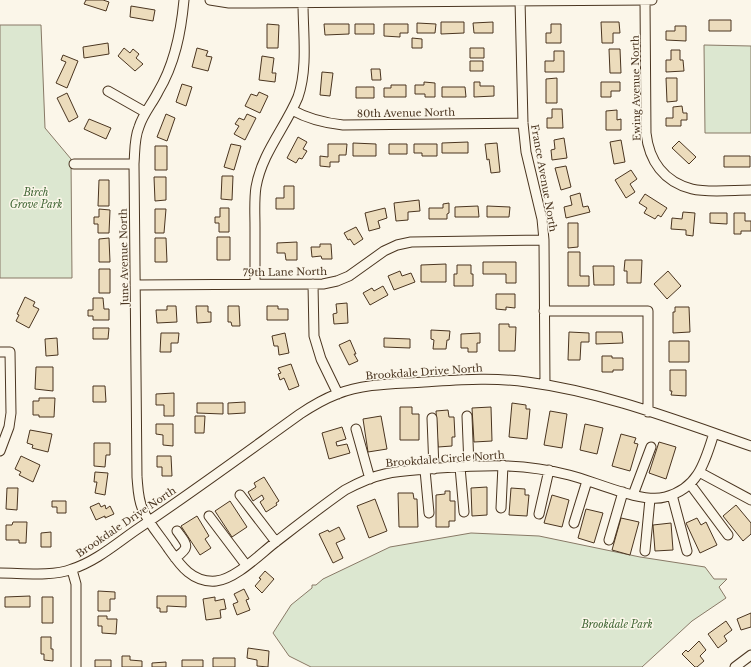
<svg xmlns="http://www.w3.org/2000/svg" width="751" height="667" viewBox="0 0 751 667" font-family="'Libre Baskerville',serif">
	<style>
		.green { fill: #dce7d0; stroke: #887966 }
		.building { fill: #ecdcbc; stroke: #4a3520 }
		.lines { fill: none; stroke-linecap: round; stroke-linejoin: round }
		.minor-casing { stroke: #4a3520; stroke-width: 11 }
		.minor { stroke: #fbf6e9; stroke-width: 9 }
		.labels { text-anchor: middle; dominant-baseline: central; stroke-width: 3; stroke-linejoin: round; paint-order: stroke }
		.street-label { font-size: 10px; fill: #4a3520; stroke: #fbf6e9 }
		.park-label { font-size: 10px; font-style: italic; fill: #436837; stroke: #fbf6e9 }
	</style>
	<rect width="100%" height="100%" fill="#fbf6e9"/>
	<path class="green" d="M0 25H41L45 128 71 159 72 278H0Z
		M704 45 751 46V133H705Z
		M471 533 539 536 640 557 705 567 714 579H727L719 587 726 598 692 621 642 667H311L289 656 273 633 291 605 312 588V585H316L323 579 390 547Z"/>
	<path class="building" d="M86 0H103L109 2 106 11 84 4Z
		M131 6 155 10 153 21 130 17Z
		M709 20H731V31H709Z
		M441 22H464V33L441 34Z
		M493 22V33H474L473 23Z
		M601 22H619L620 33H613V43H602Z
		M417 23 436 24 435 33H417Z
		M267 24 279 25 278 48H267Z
		M324 24H349V34L325 35Z
		M355 24H374V34H355Z
		M384 24H408V33H400V37L384 36Z
		M551 24H561V43H546V33H551Z
		M675 26H686V41L666 40V31H675Z
		M412 38 422 39V48H412Z
		M108 43 109 54 84 58 83 47Z
		M124 48 130 53 133 49 139 54 136 58 143 64 135 71 118 56Z
		M197 48 208 51 206 56 212 57 208 71 192 67Z
		M470 48H484V58H470Z
		M609 49H620L621 73H610Z
		M671 50H680V60H683L684 71 666 72V60H671Z
		M554 51H564V72H545V61H554Z
		M63 55 78 61 67 88 56 83 66 62 61 60Z
		M262 56 274 58 272 73H276L275 82 259 80Z
		M470 61H483V71H470Z
		M371 69H380L381 80H372Z
		M322 72 333 73 330 96 320 95Z
		M557 78V103H546V79Z
		M666 78H677V101L667 102Z
		M424 82 435 83V97H425V94H415V85H424Z
		M474 82H480V86H494V96L474 97Z
		M601 82H620V91H611V97H601Z
		M182 84 192 87 186 106 176 102Z
		M391 85H406V97H384V88H391Z
		M356 87H374V98H356Z
		M442 87H465L466 97H442Z
		M259 92 268 96 260 113 245 106 251 94 257 96Z
		M67 93 78 117 69 122 57 98Z
		M682 106 683 113H687V120H681V126H666V118H673V107Z
		M552 109H562L563 128H547V118H552Z
		M617 110V120L621 119V130H606V111Z
		M166 114 175 118 167 141 157 137Z
		M247 114 256 118 245 140 234 134 239 126 235 124 239 118 244 120Z
		M89 119 111 128 106 139 84 129Z
		M298 137 307 142 303 149 307 151 302 159 299 158 296 163 287 158Z
		M564 138 567 158 552 160 551 150 555 149 554 140Z
		M621 140 625 162 614 164 610 142Z
		M679 141 696 157 689 164 672 148Z
		M468 142V153H442V143Z
		M353 143 376 144V156H353Z
		M497 143 500 172 491 173 489 159 487 160 485 144Z
		M231 144 241 146 234 170 224 167Z
		M328 144H347L346 155H339V162H330V167L320 166V156L328 157Z
		M389 144H407V154H389Z
		M414 144H437V156H422V153H414Z
		M155 146H167V170H155Z
		M724 156H750V167H724Z
		M566 166 571 187 561 190 555 168Z
		M631 170 637 179 630 184 635 192 626 198 615 180Z
		M222 176H233L232 200 221 199Z
		M154 177H166V200L155 201Z
		M99 180H109V206H98Z
		M284 186H294V209H276V198H284Z
		M580 193 583 207 588 206 590 212 566 218 564 207 572 205 570 196Z
		M645 194 667 208 661 217 658 215 655 219 644 213 647 208 639 203Z
		M419 200 420 211 408 212V220L396 221 394 203Z
		M449 203V213L447 214V219H429V208H443V204Z
		M478 206 479 217H455V207Z
		M487 206 510 207 509 217H487Z
		M220 208H229V232H219V223H215V217H220Z
		M385 208 387 218 378 221 380 228 369 231 365 213Z
		M99 209 110 210 109 233H98V224H94V217H99Z
		M155 209H166L164 233H155Z
		M683 212 695 213 693 236 686 235V230L671 229 672 218 682 219Z
		M710 213H727V224L710 223Z
		M734 213H745V221H751V231H741V234H734Z
		M568 223H578V247L568 248Z
		M356 227 363 239 354 245 350 239 348 240 344 233Z
		M217 237H230V260H217Z
		M109 238 110 262H99V239Z
		M155 238H166L167 262H155Z
		M297 242V260H286L285 253H277V243Z
		M320 244H331L332 259H322L321 256 312 257 311 247H320Z
		M568 252H580V276H589V286H568Z
		M625 260H642L641 283H627V271H624Z
		M483 262H516V283H506V274H483Z
		M446 264V282H421V265Z
		M457 265H471V274H473V286H454V274H457Z
		M593 266H614V285H594Z
		M99 269H110V293H99Z
		M400 271 402 276 411 273 415 282 394 290 388 276Z
		M668 271 681 286 667 299 654 284Z
		M383 286 388 295 370 305 363 293 372 288 374 291Z
		M496 294H515V308L506 307V310L496 309Z
		M25 297 35 302 33 306 39 309 29 328 16 321 19 315 17 314Z
		M93 298H103L104 309H109V320H93V316H88V310H93Z
		M347 303 348 323 334 324 333 314 337 313 336 304Z
		M167 306H176L177 322 157 323 156 310H167Z
		M196 306H208V312H211V322L197 323Z
		M228 306H239L240 326H232L231 322H228Z
		M267 306H278V309H288V320H267Z
		M675 307H689L690 332 673 333V312H675Z
		M499 324H509V327H516L515 351H499Z
		M93 328H109L108 339H93Z
		M431 330 450 331 449 340H447L446 349H433L434 340 431 339Z
		M569 332 589 333V342H581L580 360H568Z
		M596 332H622L623 343 596 344Z
		M161 333H179L178 343H171V352H160Z
		M285 333 289 353 279 355 278 346H274L272 336Z
		M480 333V343H477V352H468V348H461V334Z
		M57 338 58 355 46 356 45 339Z
		M384 338 410 339V348L384 347Z
		M350 340 356 354H354L358 361 349 365 339 345Z
		M669 341H689V362H669Z
		M602 356H612V358H623V370H613V372H602Z
		M291 364 299 386 289 390 284 378 280 380 278 374 281 373 278 368Z
		M36 367H53V391L35 389Z
		M670 370H686V396L671 395 672 391H670Z
		M93 386H105L106 402H93Z
		M174 393V416H164V405H156V394Z
		M39 398H55L54 417H39V415H33V401H39Z
		M245 402V413L228 414V403Z
		M197 403H223V414L197 413Z
		M512 403 526 405V409H530L527 439 509 437Z
		M400 407H412V414H419V440H400Z
		M491 407 492 441 474 442 472 408Z
		M448 410 449 417H454L455 437H452V446L438 447 436 411Z
		M550 411 567 414 562 448 544 445Z
		M195 416H205L204 433H195Z
		M381 416 387 449 368 452 363 419Z
		M156 424H173V446L163 445V435L156 434Z
		M585 424 603 428 597 454 580 450Z
		M342 427 346 439 336 442 337 446 347 444 350 453 329 459 322 433Z
		M30 430 52 434 48 452 32 448 33 445 27 443Z
		M621 434 636 438 634 443 638 444 630 471 612 466Z
		M659 442 676 447 666 479 649 473Z
		M94 443H110V455H106L105 467 94 466Z
		M21 456 40 465 33 482 19 475 21 472 15 469Z
		M157 456H171L172 476H162V467H157Z
		M95 472 108 473 105 495 95 493 97 482H94Z
		M264 477 279 501 276 503 277 505 266 512 260 502 264 499 262 495 253 501 248 492 256 487 254 483Z
		M487 487V515L472 516 471 488Z
		M7 488H18L17 510 6 509Z
		M511 488 525 489V495H529L527 516 509 515Z
		M445 491H450V501H455V521H449V527H436V495L445 494Z
		M398 493H413L414 499H417L418 527H399Z
		M552 495 569 500 562 527 544 523Z
		M375 499 387 531 369 538 357 506Z
		M52 501H66V513H57V507H52Z
		M230 501 247 527 232 537 215 511Z
		M99 503 101 507 105 505 106 509 110 506 114 514 105 518V516L96 520 90 507Z
		M736 505 751 523V534L743 541 723 516Z
		M586 509 603 513 594 543 578 538Z
		M197 516 209 536 205 539 211 548 200 555 181 526Z
		M621 518 639 522 630 555 612 550Z
		M697 518 701 525 706 522 717 545 700 553 686 523Z
		M13 522H27L26 543H19V540H6V525H12Z
		M671 523 673 550 655 551 653 525Z
		M339 527 345 539 336 543 343 558 333 563 319 534 328 530 329 532Z
		M51 532V547H41V533Z
		M265 571 274 579 262 593 255 586 261 579 259 578Z
		M244 589 249 599 246 600 250 610 237 615 233 604 238 602 234 594Z
		M98 591 115 592V599H110V611H98Z
		M30 596V607H5V597Z
		M157 596H186V607L167 606V612H160V608H157Z
		M42 597H53V623H42Z
		M215 597V601L224 599 226 609 220 610 221 618 206 620 203 599Z
		M751 613V627L741 630 737 619Z
		M98 616H107V619H117L116 634 102 633V626H98Z
		M726 621 732 630 724 636 727 641 718 648 708 634Z
		M41 637H51V649H53V661L44 660V654H41Z
		M699 641 706 650 700 656 704 661 697 667H695L682 654 686 650 688 652Z
		M248 648 269 651 268 667 257 666V660L247 658Z
		M122 656H130V660L142 661V667H122Z
		M213 658H235V667H213Z
		M95 660H111V667H95Z
		M182 660H203V667H182Z
		M166 662V667H152V663Z"/>
	<g class="lines">
		<g class="minor-casing">
			<path id="minor" d="M184 0C181 32 175 64 158 92 152 104 143 114 139 127 134 139 135 151 134 164L137 477C138 488 138 500 143 510 149 524 160 536 168 548 180 565 192 583 216 581 236 579 261 553 277 541 299 524 322 506 345 490 358 483 371 477 385 474 402 470 421 470 439 468 486 465 522 463 569 475 594 481 642 504 665 497 698 489 705 462 714 433
				M210 0 229 3H246L652 0
				M520 0 523 123 526 152 542 219 544 240 545 384
				M645 0 646 133C649 161 664 182 692 189 708 193 734 190 751 190
				M108 91 145 112
				M292 110C308 119 324 123 343 125L523 123
				M74 164H134
				M255 284C255 265 255 246 255 227 255 214 254 200 256 187 262 153 285 128 298 97 308 68 303 33 303 3
				M313 284 314 336 321 359 338 394
				M135 285 323 284 337 281 349 276 384 251 397 245 411 242 544 240
				M544 311H648V412
				M0 352H10L11 413 9 427 0 451
				M467 416 469 466
				M432 418 434 469
				M356 429 370 479
				M460 467 464 512
				M425 470 429 513
				M699 472 751 500
				M690 484 728 535
				M240 495 276 542
				M633 495 651 447
				M672 495 687 551
				M501 508 503 465
				M539 514 549 470
				M209 516 246 565
				M574 523 587 481
				M609 540 623 492
				M645 551 650 499
				M175 558C191 547 187 545 177 531
				M72 570 76 584V667
				M0 573C22 573 52 577 72 569 97 561 118 542 139 528 194 491 247 452 300 414 312 406 324 399 337 394 365 383 395 384 424 382 458 380 493 377 527 382 604 392 678 421 751 446
				M735 667 751 655"/>
		</g>
		<use href="#minor" class="minor"/>
	</g>
	<g class="labels">
		<g class="street-label">
			<text transform="translate(636 88) rotate(-91)">Ewing Avenue North</text>
			<text transform="translate(406 113) rotate(-1)">80th Avenue North</text>
			<text transform="translate(544 178) rotate(80)">France Avenue North</text>
			<text transform="translate(124 257) rotate(-91)">June Avenue North</text>
			<text transform="translate(285 272) rotate(-1)">79th Lane North</text>
			<text transform="translate(424 372) rotate(-4)">Brookdale Drive North</text>
			<text transform="translate(445 459) rotate(-4)">Brookdale Circle North</text>
			<text transform="translate(126 522) rotate(-34)">Brookdale Drive North</text>
		</g>
		<g class="park-label">
			<text x="36" y="192">Birch<tspan x="36" dy="12">Grove Park</tspan></text>
			<text x="617" y="624">Brookdale Park</text>
		</g>
	</g>
</svg>
